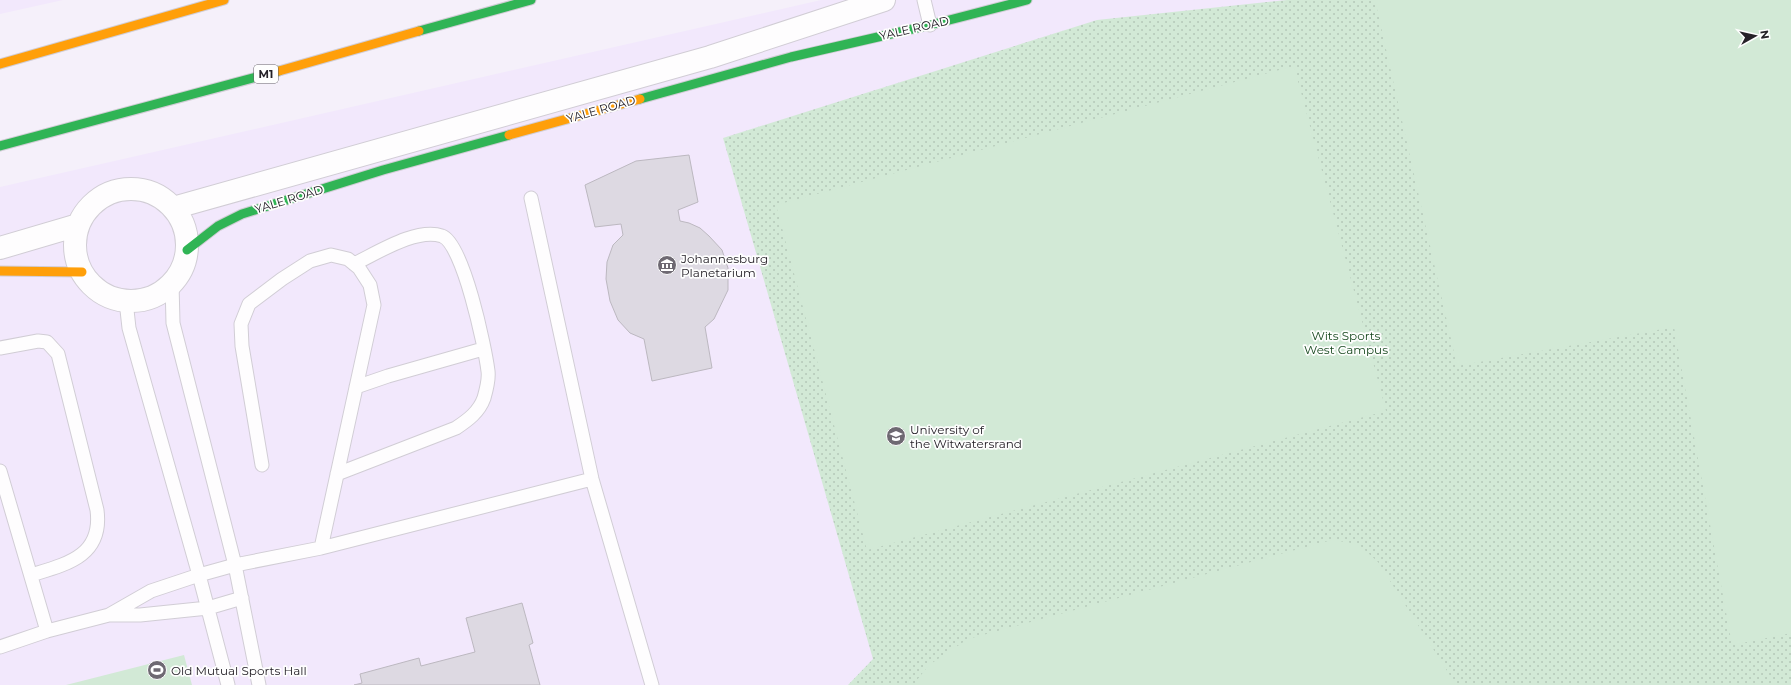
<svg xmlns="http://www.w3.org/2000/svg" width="1791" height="685" viewBox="0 0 1791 685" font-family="Montserrat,sans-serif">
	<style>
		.built { fill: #f2e8fc }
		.park { fill: url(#park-dots) }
		.pitch { fill: #d2e9d6 }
		.building { fill: #ddd9e2; stroke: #bcb8c0 }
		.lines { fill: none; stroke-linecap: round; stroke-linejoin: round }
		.lane-casing { stroke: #d1cdd5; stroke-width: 15 }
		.street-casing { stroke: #d1cdd5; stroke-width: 24 }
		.fast-casing { stroke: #d1cdd5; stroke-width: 11 }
		.slow-casing { stroke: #d1cdd5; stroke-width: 11 }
		.lane { stroke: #fefdfe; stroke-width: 13 }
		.street { stroke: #fefdfe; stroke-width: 22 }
		.fast { stroke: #30b455; stroke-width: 9 }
		.slow { stroke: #ff9f0a; stroke-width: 9 }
		.labels { text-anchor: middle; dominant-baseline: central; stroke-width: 3.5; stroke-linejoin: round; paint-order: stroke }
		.shield { fill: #fefefe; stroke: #666368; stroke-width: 1 }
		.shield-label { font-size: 11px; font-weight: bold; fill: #252128 }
		.street-label { font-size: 12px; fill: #252128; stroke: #fefefe }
		.poi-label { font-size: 12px; fill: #252128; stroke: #fefefe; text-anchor: start }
		.park-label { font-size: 12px; fill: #18491f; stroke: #fefefe }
	</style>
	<defs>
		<pattern id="park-dots" width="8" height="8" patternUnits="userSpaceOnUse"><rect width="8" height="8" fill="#d2e9d6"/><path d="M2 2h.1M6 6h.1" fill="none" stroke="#b4c8b8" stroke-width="1.8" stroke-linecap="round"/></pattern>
	</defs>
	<rect width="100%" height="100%" fill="#f5f0fa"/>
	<path class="built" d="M0 0H63L0 14Z
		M821 0H1791V685H0V187Z"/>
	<path class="park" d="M1287 0H1791V685H848L873 659 723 138 1097 20Z"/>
	<path class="pitch" d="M1375 0H1791V633L1732 645 1674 327 1457 366Z
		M1294 66 1386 411 867 550 776 205Z
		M1332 540 1358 544 1378 562 1456 685H913L929 665 968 639Z
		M184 655 192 685H66Z"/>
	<path class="building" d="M689 155 698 202 678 210 680 221 689 223 700 228 709 236 722 250 728 268V290L714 319 705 327 712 368 652 381 644 339 630 333 618 320 610 301 606 279 607 262 613 245 623 235 621 224 595 227 585 185 636 161Z
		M522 603 533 643 529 645 540 685H354L362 683 360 674 419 658 421 666 475 652 466 618Z"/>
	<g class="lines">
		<g class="lane-casing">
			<path id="lane" d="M924 0 930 25
				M531 198 592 479 652 685
				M172 283 173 323 235 565 259 685
				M126 301 129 328 199 575 228 685
				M0 348 38 341 47 342 58 354 97 510C103 556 67 564 31 575
				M356 387 388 376 483 349
				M262 465 242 346 241 324 249 304 282 279 310 261 331 255 348 259 359 268 370 285 374 305 321 548
				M0 471 47 631
				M337 474 456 428C468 420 479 412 484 398 486 391 489 378 488 371 485 347 463 243 442 236 417 227 377 253 354 264
				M109 615 151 591 199 575 235 565 321 548 592 479
				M0 647 47 631 109 615H140L208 608 242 598"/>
		</g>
		<g class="street-casing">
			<path id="street" d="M75 245a56 56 0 1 1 112 0a56 56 0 1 1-112 0Z
				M173 208 710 57 884 0
				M0 248 78 225"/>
		</g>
		<g class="fast-casing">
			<path id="fast" d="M419 31 531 0
				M640 99 791 57 930 25 1027 0
				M0 146 279 71
				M187 250 218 226 242 214 383 170 509 135"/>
		</g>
		<g class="slow-casing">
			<path id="slow" d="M0 64 224 0
				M279 71 419 31
				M509 135 640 99
				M0 271 82 272"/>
		</g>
		<use href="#lane" class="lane"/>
		<use href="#street" class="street"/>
		<use href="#fast" class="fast"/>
		<use href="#slow" class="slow"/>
	</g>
	<defs>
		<g id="museum-disc" transform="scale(1)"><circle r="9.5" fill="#6e6972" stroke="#fefefe"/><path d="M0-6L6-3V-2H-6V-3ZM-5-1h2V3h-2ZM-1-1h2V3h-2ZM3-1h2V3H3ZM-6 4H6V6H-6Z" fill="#fff"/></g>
		<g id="university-disc" transform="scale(1)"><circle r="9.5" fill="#6e6972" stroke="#fefefe"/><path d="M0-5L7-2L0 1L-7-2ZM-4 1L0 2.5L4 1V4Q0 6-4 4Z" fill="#fff"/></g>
		<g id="stadium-disc" transform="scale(1)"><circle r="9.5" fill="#6e6972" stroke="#fefefe"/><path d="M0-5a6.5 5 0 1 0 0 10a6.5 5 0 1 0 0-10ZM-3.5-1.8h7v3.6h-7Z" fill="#fff"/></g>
	</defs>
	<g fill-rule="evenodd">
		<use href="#museum-disc" x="667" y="265"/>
		<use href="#university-disc" x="896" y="436"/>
		<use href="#stadium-disc" x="157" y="670"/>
	</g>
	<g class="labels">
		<rect class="shield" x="254" y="65" width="24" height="18" rx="3"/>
		<g class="shield-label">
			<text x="266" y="74">M1</text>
		</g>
		<g class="street-label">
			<text transform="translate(914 28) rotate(-13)">YALE ROAD</text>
			<text transform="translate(601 109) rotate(-16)">YALE ROAD</text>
			<text transform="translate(289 199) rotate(-17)">YALE ROAD</text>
		</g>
		<g class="poi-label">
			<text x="681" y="258">Johannesburg<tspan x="681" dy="14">Planetarium</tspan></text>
			<text x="910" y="429">University of<tspan x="910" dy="14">the Witwatersrand</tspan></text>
			<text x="171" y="670">Old Mutual Sports Hall</text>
		</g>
		<g class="park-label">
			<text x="1346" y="335">Wits Sports<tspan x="1346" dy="14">West Campus</tspan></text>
		</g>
	</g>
	<g transform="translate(1755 36) rotate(82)" stroke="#fefefe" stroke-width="3" paint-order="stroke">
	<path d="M0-3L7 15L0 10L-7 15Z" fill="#252128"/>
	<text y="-6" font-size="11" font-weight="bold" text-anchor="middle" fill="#252128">N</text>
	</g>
</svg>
